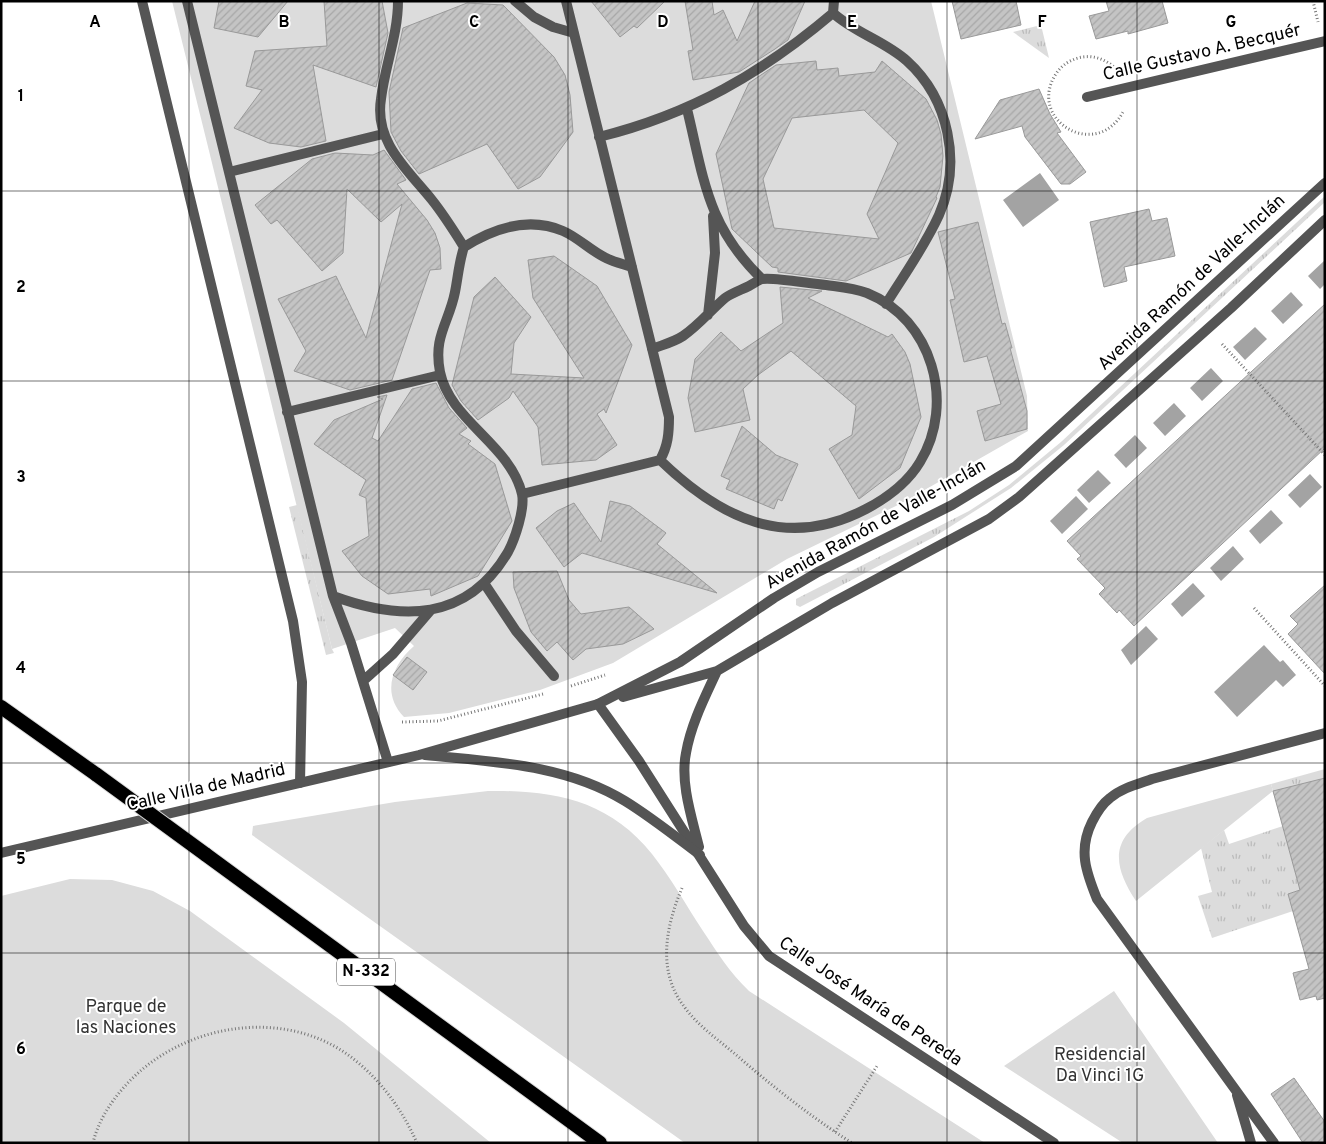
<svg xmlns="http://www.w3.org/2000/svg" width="1326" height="1144" viewBox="0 0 1326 1144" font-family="Overpass,sans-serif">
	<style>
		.grass { fill: url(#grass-tufts) }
		.park { fill: #dcdcdc }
		.water { fill: #a3a3a3 }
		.building { fill: url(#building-hatch); stroke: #999; fill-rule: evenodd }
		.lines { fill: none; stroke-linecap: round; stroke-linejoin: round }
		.trunk-casing { stroke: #dbdbdb; stroke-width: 16 }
		.path { stroke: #777; stroke-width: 3; stroke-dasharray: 1 2.5; stroke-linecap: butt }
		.service { stroke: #555; stroke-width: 10 }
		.minor { stroke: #555; stroke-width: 10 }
		.tertiary { stroke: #555; stroke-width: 10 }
		.trunk { stroke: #000; stroke-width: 14 }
		.trunk-bridge-casing { stroke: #dbdbdb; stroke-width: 16; stroke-linecap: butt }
		.trunk-bridge { stroke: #000; stroke-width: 14 }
		.grid { fill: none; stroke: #000; stroke-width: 1; stroke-opacity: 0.55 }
		.labels { text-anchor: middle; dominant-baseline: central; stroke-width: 4; stroke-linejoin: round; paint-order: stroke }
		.shield { fill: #fff; stroke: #4c4c4c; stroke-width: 1 }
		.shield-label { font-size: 16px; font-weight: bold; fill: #000 }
		.street-label { font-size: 18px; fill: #000; stroke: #fff }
		.park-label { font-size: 18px; fill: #333; stroke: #fff }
		.grid-label { font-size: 16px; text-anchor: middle; font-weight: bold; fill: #000; stroke: #fff; stroke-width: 4; stroke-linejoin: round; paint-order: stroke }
	</style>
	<defs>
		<pattern id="grass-tufts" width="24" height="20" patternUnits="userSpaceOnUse" patternTransform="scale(1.25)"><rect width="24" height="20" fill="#dcdcdc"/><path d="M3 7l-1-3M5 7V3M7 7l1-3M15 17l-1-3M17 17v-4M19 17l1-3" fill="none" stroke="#bbb"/></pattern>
		<pattern id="building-hatch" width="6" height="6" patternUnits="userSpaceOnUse" patternTransform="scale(1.25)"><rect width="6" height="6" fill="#c4c4c4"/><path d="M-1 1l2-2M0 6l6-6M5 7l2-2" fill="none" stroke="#a7a7a7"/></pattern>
	</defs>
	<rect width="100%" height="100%" fill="#fff"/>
	<path class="grass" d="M1041 25 1049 58 1013 32Z
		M1325 196V202L1064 445 1011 488 934 537 800 607 796 605V599L969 511 1009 485 1061 442Z
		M297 505 332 649 334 653 326 655 289 507Z
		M1325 769V778L1273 791 1271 784Z
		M1283 826 1300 890 1288 894 1293 911 1212 938 1198 896 1212 892 1201 848 1224 830 1229 844Z"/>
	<path class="park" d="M172 1H931L1027 396 1028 431 900 504 787 559 613 663 540 690 449 713 404 717C381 693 392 665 414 646L395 628 332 649Z
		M1271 784 1273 791 1136 901C1114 868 1109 840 1147 818Z
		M488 791C553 790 609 800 652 854 671 878 686 905 703 931 717 952 730 973 749 991L985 1143H685L252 835 253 826 395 802Z
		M70 879 112 880 153 891 190 911 344 1023 491 1143H1V896Z
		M1114 991 1218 1143H1123L1004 1066Z"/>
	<path class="water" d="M1040 173 1059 200 1023 227 1003 200Z
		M1325 260V284L1320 289 1308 276Z
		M1291 292 1303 305 1283 324 1271 311Z
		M1255 327 1267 339 1245 360 1233 347Z
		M1211 368 1223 381 1202 401 1190 388Z
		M1174 403 1186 416 1165 436 1153 423Z
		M1135 435 1147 448 1126 468 1114 455Z
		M1098 470 1111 483 1089 503 1077 490Z
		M1310 474 1322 487 1300 508 1288 495Z
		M1076 496 1088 509 1062 534 1050 521Z
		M1271 510 1283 523 1260 544 1249 531Z
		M1233 546 1244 559 1221 581 1210 568Z
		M1193 583 1205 596 1182 617 1171 604Z
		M1146 626 1158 639 1131 665 1121 650Z
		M1264 645 1280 662 1283 660 1296 675 1283 687 1276 680 1237 717 1214 692Z"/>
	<path class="building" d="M219 1H288L258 37 214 28Z
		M324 1H382L388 33 376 87 313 65 326 141 301 147 269 143 234 128 262 90 246 86 255 51 327 46Z
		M591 1H665L637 28 634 26 620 37Z
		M685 1H712L714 15 723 10 737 41 755 1H805L788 40 775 49 739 72 693 80 688 51 693 50Z
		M952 1H1016L1021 25 961 39Z
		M1106 1H1162L1168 23 1128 34V31L1096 39 1089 16 1109 11Z
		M467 3 503 5 554 57 565 75 570 95 573 132 540 177 518 189 487 144 419 174 401 151 391 132 389 92 403 28Z
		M816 61 817 70 838 68 839 76 875 72 882 61 926 99 937 120 941 134 943 156 940 187 936 197 937 198 911 253 846 281 778 272V268L772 267 732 229 716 154 749 83 776 65ZM864 110 898 143 867 214 879 239 774 228 763 179 792 118Z
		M1039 89 1050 114 1061 132 1057 133 1086 172 1070 184H1061L1025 137 1022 126 975 139 1000 100Z
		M384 150 406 180 397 184 427 220 435 233 440 248 441 269 430 270 392 380 350 390 294 371 306 351 278 299 336 276 366 338 402 204 381 222 347 189 343 253 322 271 277 220 271 224 255 205 312 159 335 153 373 155Z
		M1149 209 1152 221 1167 218 1175 256 1124 267 1127 281 1104 287 1090 222Z
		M978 222 1002 324 1005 323 1012 348H1010L1027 411V429L985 441 977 411 1001 404 987 356 964 362 950 300 955 299 938 232Z
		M554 256 597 286 632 345 606 413 604 409 597 414 617 445 596 460 542 465 538 427 513 391 509 398 478 420 461 401 452 385 474 297 495 277 531 317 514 343 511 374 584 378 533 298 528 260Z
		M780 287 822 291 808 298 888 337 892 334 905 352 910 364 921 417 900 468 859 499 829 449 852 435 856 406 791 351 758 375 743 389 750 420 695 432 688 398 695 359 721 332 741 351 783 323Z
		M1325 304V448L1134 626 1119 610 1117 613 1099 594 1105 588 1077 559 1081 556 1067 541Z
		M436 383 449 408 467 428 459 434 471 441 468 444 495 464 512 521 478 576 431 596 430 589 388 594 362 576 342 551 369 536 366 498 359 495 366 480 314 444 334 420 383 399 377 397 387 395 372 438 378 441 412 389Z
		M742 426 776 455 798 464 782 501 778 499 774 509 726 489 730 480 721 476Z
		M610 501 630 506 666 533 657 544 717 593 582 553 564 567 536 528 557 511 574 503 601 542Z
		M557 571 569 600 581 614 629 607 654 629 623 644 586 649 573 660 557 642 547 651 531 632 514 588 513 572Z
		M1325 585V674L1288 634 1298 624 1290 616Z
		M407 657 427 672 413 690 393 675Z
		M1325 778V998L1317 1000 1316 996 1300 1000 1293 973 1309 969 1288 894 1300 890 1273 791Z
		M1294 1078 1325 1122V1143H1303L1271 1094Z"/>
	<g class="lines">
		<g class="trunk-casing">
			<path id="trunk" d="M1 707 97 775
				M205 854 600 1143"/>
		</g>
		<path class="path" d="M1313 1 1318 22
			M1116 69C1106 59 1092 54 1078 58 1067 61 1059 68 1054 77 1029 123 1099 161 1124 110
			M1222 344 1325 455
			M1254 608 1325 686
			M571 686 605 675
			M402 722 438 721 543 694
			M682 888C666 926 657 970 683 1005 698 1027 722 1042 742 1060 777 1090 813 1118 852 1143
			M835 1132 877 1066
			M93 1143C100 1112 125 1082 149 1064 206 1021 291 1012 351 1057 380 1079 402 1109 417 1143"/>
		<path class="service" d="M187 1 333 596 351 643 388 762
			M515 1 534 17 553 27 574 33
			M833 13C855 33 885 41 907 61 949 99 962 163 939 215 925 246 904 275 886 304
			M687 109C704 179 707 226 762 279
			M599 137C691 114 761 74 833 13L834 1
			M229 172 383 134
			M464 247C494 228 528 216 563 231 579 238 591 251 606 258 614 262 623 264 632 267
			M708 315 715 253 713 216
			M652 349C662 345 674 342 683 336 699 325 711 310 725 298 732 293 741 290 749 286 753 284 758 280 762 279 776 277 810 284 826 285 840 287 853 288 867 293 932 319 956 403 920 462 908 482 887 498 866 509 786 551 720 518 660 460
			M287 412 440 375
			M522 494 660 460C668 446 669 433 669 417L566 1
			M484 583 516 631 554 676
			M333 596C401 621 467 622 508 552 515 539 525 509 522 494 510 444 450 421 440 372 433 336 449 323 455 292 458 277 459 262 464 247 454 231 444 215 432 200 408 170 374 142 381 99 385 65 398 35 398 1
			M363 681 393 654 430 611"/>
		<path class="minor" d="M142 1 293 621 302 682 300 783
			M1087 97 1325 41
			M623 697 717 671 832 603 989 519 1019 497 1231 308 1325 220
			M598 704 680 662 774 598 818 572 952 505 1016 466 1325 183
			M598 704 639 761 744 926 769 956 1054 1143
			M699 847C692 818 680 783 686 753 691 724 705 697 717 671
			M1237 1095 1251 1143
			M1274 1143 1097 899C1086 872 1078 850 1092 822 1096 814 1102 804 1110 798 1122 788 1138 784 1152 779L1325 733"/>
		<path class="tertiary" d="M425 755C493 762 565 764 625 801 651 817 676 837 700 855
			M1 853 419 755 598 704"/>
		<use href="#trunk" class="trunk"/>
		<g class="trunk-bridge-casing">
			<path id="trunk-bridge" d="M97 775 205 854"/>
		</g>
		<use href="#trunk-bridge" class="trunk-bridge"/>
	</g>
	<path class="grid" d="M189 1V1143M379 1V1143M568 1V1143M758 1V1143M947 1V1143M1137 1V1143M1 191H1325M1 381H1325M1 572H1325M1 763H1325M1 953H1325"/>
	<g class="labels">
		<rect class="shield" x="337" y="958.5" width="58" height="27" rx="4"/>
		<g class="shield-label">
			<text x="366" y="972">N-332</text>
		</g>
		<g class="street-label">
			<text transform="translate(1202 53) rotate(-13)">Calle Gustavo A. Becquér</text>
			<text transform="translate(1192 283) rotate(-43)">Avenida Ramón de Valle-Inclán</text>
			<text transform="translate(876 525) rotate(-29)">Avenida Ramón de Valle-Inclán</text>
			<text transform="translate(206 788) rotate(-13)">Calle Villa de Madrid</text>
			<text transform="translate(870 1002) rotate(34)">Calle José María de Pereda</text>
		</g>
		<g class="park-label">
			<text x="126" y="1007">Parque de<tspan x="126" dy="21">las Naciones</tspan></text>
			<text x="1100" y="1055">Residencial<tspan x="1100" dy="21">Da Vinci 1G</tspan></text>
		</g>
	</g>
	<g class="grid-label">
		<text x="95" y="27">A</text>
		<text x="284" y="27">B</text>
		<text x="474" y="27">C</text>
		<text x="663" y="27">D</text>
		<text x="852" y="27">E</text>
		<text x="1042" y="27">F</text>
		<text x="1231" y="27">G</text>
		<text x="21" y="101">1</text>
		<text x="21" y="292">2</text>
		<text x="21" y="482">3</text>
		<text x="21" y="673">4</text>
		<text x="21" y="864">5</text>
		<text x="21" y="1054">6</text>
	</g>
	<rect width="1326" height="1144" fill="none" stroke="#000000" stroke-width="5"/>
</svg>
